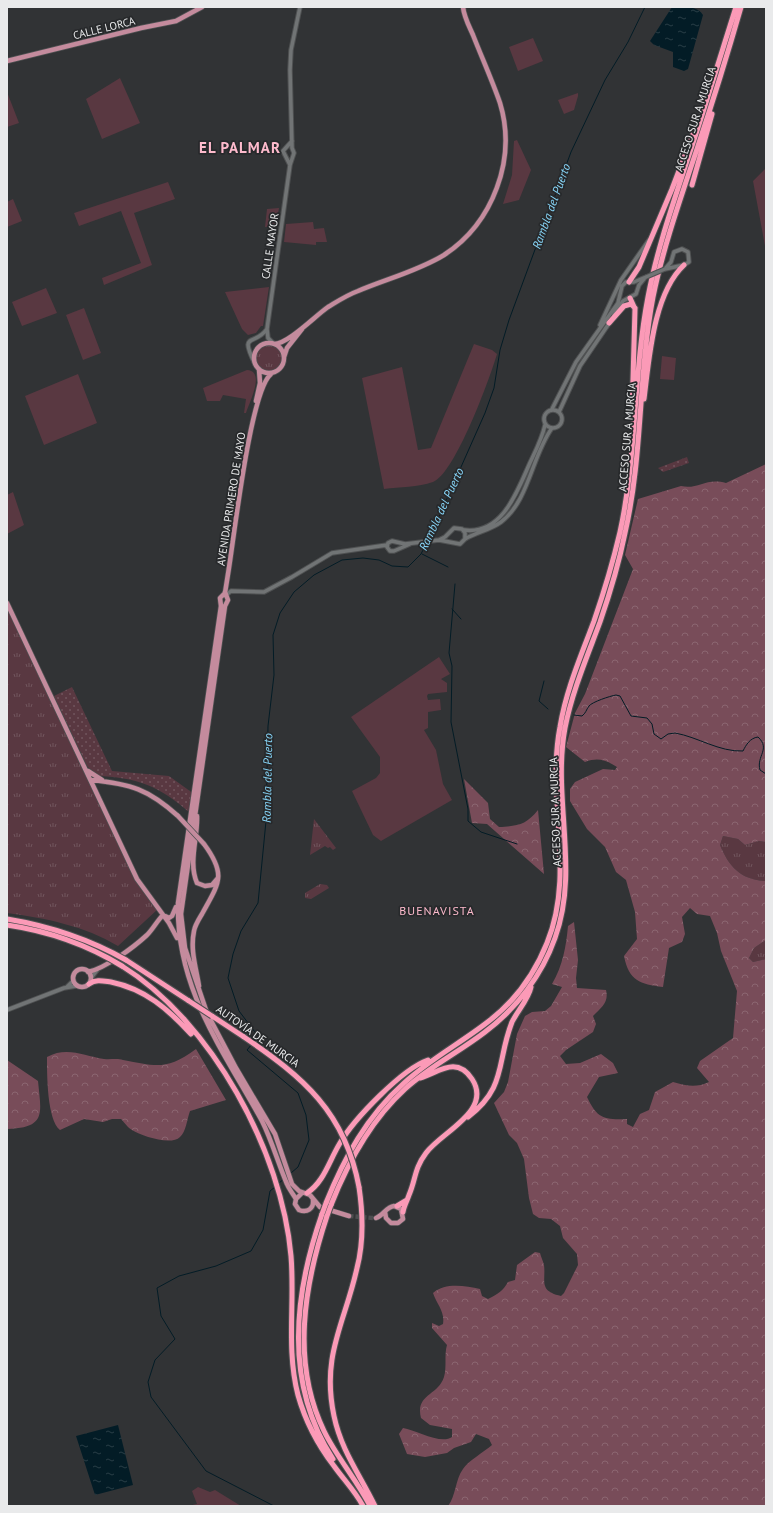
<svg xmlns="http://www.w3.org/2000/svg" width="773" height="1513" viewBox="0 0 773 1513" font-family="'PT Sans',sans-serif">
	<style>
		.grass { fill: url(#grass-tufts) }
		.forest { fill: url(#forest-crowns) }
		.park { fill: #593841 }
		.garden { fill: url(#garden-dots) }
		.water { fill: url(#water-ripples) }
		.lines { fill: none; stroke-linecap: round; stroke-linejoin: round }
		.stream { stroke: #031c26; stroke-width: 1 }
		.major-tunnel { stroke: #4d4e50; stroke-width: 4.5; stroke-dasharray: 4.5 2; stroke-linecap: butt }
		.minor-casing { stroke: #4f5152; stroke-width: 5.5 }
		.major-casing { stroke: #4f5152; stroke-width: 6 }
		.highway-casing { stroke: #4f5152; stroke-width: 7 }
		.minor { stroke: #717475; stroke-width: 3.5 }
		.major { stroke: #c48b9d; stroke-width: 4.5 }
		.highway { stroke: #fb9ab7; stroke-width: 5 }
		.minor-bridge-casing { stroke: #4f5152; stroke-width: 5.5; stroke-linecap: butt }
		.major-bridge-casing { stroke: #4f5152; stroke-width: 6; stroke-linecap: butt }
		.highway-bridge-casing { stroke: #4f5152; stroke-width: 7; stroke-linecap: butt }
		.minor-bridge { stroke: #717475; stroke-width: 3.5 }
		.major-bridge { stroke: #c48b9d; stroke-width: 4.5 }
		.highway-bridge { stroke: #fb9ab7; stroke-width: 5 }
		.labels { text-anchor: middle; dominant-baseline: central; stroke-width: 3.5; stroke-linejoin: round; paint-order: stroke }
		.street-label { font-size: 11px; fill: #e9eaeb; stroke: #27292b }
		.water-label { font-size: 12px; font-style: italic; fill: #88d7fa; stroke: #27292b }
		.neighbourhood-label { font-size: 12px; letter-spacing: 1px; fill: #fdbacc; stroke: #27292b }
		.district-label { font-size: 15px; font-weight: bold; letter-spacing: 1px; fill: #fdbacc; stroke: #27292b }
	</style>
	<defs>
		<pattern id="grass-tufts" width="24" height="20" patternUnits="userSpaceOnUse"><rect width="24" height="20" fill="#593841"/><path d="M3 7l-1-3M5 7V3M7 7l1-3M15 17l-1-3M17 17v-4M19 17l1-3" fill="none" stroke="#71555d"/></pattern>
		<pattern id="forest-crowns" width="20" height="18" patternUnits="userSpaceOnUse"><rect width="20" height="18" fill="#784c59"/><path d="M2 6a3 3 0 1 1 6 0M12 15a3 3 0 1 1 6 0" fill="none" stroke="#8b6671"/></pattern>
		<pattern id="garden-dots" width="8" height="8" patternUnits="userSpaceOnUse"><rect width="8" height="8" fill="#593841"/><path d="M2 2h.1M6 6h.1" fill="none" stroke="#71555d" stroke-width="1.8" stroke-linecap="round"/></pattern>
		<pattern id="water-ripples" width="26" height="14" patternUnits="userSpaceOnUse"><rect width="26" height="14" fill="#031c26"/><path d="M2 4q2-2 4 0t4 0M15 11q2-2 4 0t4 0" fill="none" stroke="#283d46"/></pattern>
	</defs>
	<rect width="100%" height="100%" fill="#313335"/>
	<path class="grass" d="M256 358a13 13 0 1 1 26 0a13 13 0 1 1-26 0Z
		M7 606 137 879 158 909 118 946C85 926 45 918 7 913Z
		M314 819 336 848 333 850 330 847 328 848 325 846 310 855Z
		M723 836 738 839 745 845 759 841 766 842V881C741 880 729 867 720 845Z
		M320 884 327 885 329 888 311 899 305 898V893Z
		M766 940V959L753 962 749 958 754 948Z"/>
	<path class="forest" d="M766 464V842L759 841 745 845 738 839 723 836 720 845C729 867 741 880 766 881V940L754 948 749 958 753 962 766 959V1506H448C456 1496 455 1480 463 1469 468 1461 484 1452 492 1445L489 1439 476 1434 471 1442 454 1448 447 1453 425 1457 407 1454 399 1434 403 1428C416 1430 441 1445 452 1437V1429L430 1425 421 1418C415 1394 438 1396 444 1377 447 1367 444 1355 447 1345L432 1328V1323L439 1326 443 1324C445 1311 437 1305 433 1293 446 1282 465 1286 480 1289L482 1296 488 1299C498 1294 503 1291 508 1282L515 1280 517 1265 535 1252 540 1253C541 1257 543 1261 544 1265 546 1281 538 1291 561 1296L564 1293 578 1265 577 1254 563 1238 560 1226 551 1219 539 1218 533 1214 529 1198 524 1159 517 1143 509 1135 494 1103 504 1092 508 1082 517 1034 525 1016 532 1012 545 1011 551 1006 562 987 552 984C563 965 566 947 568 926L574 922 578 960 576 978 577 988 606 990C609 1002 602 1007 593 1016L596 1024 593 1032 566 1050 560 1056 566 1064 580 1063 601 1054 613 1063 618 1073 599 1077 587 1097C597 1118 603 1120 627 1119V1124L633 1127 640 1114 649 1110 655 1092 673 1082C687 1086 696 1088 709 1082L697 1068 700 1061 733 1038 737 991 721 951 717 933 710 916 697 914 690 908 682 917 685 934 682 942 669 948 663 987C640 984 629 981 624 956L637 939 635 912 626 880 616 872 605 847 587 829 570 801V789L575 782 603 769 615 770 617 767C606 760 598 757 585 762L566 747 575 713 585 694 633 569 625 555 638 499 681 486C698 490 706 477 726 483Z
		M464 779 488 803 490 819 499 827C518 826 526 825 538 810L544 874 487 824 472 823Z
		M196 1049 226 1100 190 1111C187 1119 186 1132 180 1137 171 1146 142 1136 132 1130 128 1128 125 1123 121 1119H112L103 1122 84 1119 60 1130C47 1120 47 1074 47 1057 67 1046 84 1056 104 1059 110 1060 117 1058 123 1060 156 1066 166 1071 196 1049Z
		M7 1060 38 1081C41 1113 47 1128 7 1129Z"/>
	<path class="park" d="M533 38 543 61 518 71 509 47Z
		M120 78 140 123 102 139 86 99Z
		M7 92 19 123 7 127Z
		M578 93V96L574 110 564 114 558 100Z
		M517 140 531 170 519 200 503 204 512 175 514 141Z
		M766 168V245L765 246 753 181Z
		M168 182 175 199 134 213 152 265 104 285 102 278 141 263 121 211 79 226 74 213Z
		M13 199 22 221 7 227V202Z
		M279 208 276 226 265 227 267 209Z
		M313 222 314 229 324 228 327 242H316V245L284 242 286 224Z
		M269 287 263 326H261L256 333 248 335 242 329 225 292Z
		M46 288 57 313 22 326 12 302Z
		M84 308 101 353 83 360 66 315Z
		M474 344 492 350 497 354C490 378 455 474 433 482 418 487 400 487 384 489L362 378 402 367 418 450 431 448Z
		M662 356 676 358 674 380 660 379Z
		M247 370C266 371 249 403 246 413H244L246 399 223 395 220 401H207L203 388Z
		M78 374 97 423 44 445 25 396Z
		M13 492 24 525 7 534V495Z
		M439 657 450 674 441 679 447 683V692L428 694 427 696 428 700 440 699 441 710 428 712V728L424 730 436 750 443 784 452 800 381 841 373 835 352 791 376 778 380 773V757L351 717Z
		M198 1487 210 1492 215 1490 241 1506H188L197 1504 192 1491Z"/>
	<path class="garden" d="M687 457 689 463 663 472 658 468Z
		M72 687 112 771 169 776 194 794 190 813C160 786 136 777 96 776L87 766 54 696Z"/>
	<path class="water" d="M672 7C682 7 697 5 703 15L688 69 684 71 673 67V52L654 45 650 41Z
		M118 1425 133 1485 95 1495 76 1436Z"/>
	<g class="lines">
		<path class="stream" d="M429 539 485 413 494 388 500 350 509 320 571 152 605 80 628 42 645 7
			M422 554 448 567
			M455 584 449 653 452 666 451 722 468 809V821L481 832 517 844
			M452 609 461 619
			M544 681 539 701 548 709
			M574 715 582 716C586 713 586 710 589 706 592 702 610 696 616 695L620 696 631 716 647 718 652 724 654 734 661 739 668 734 675 733C698 737 719 752 743 751 746 745 750 738 758 737 771 749 756 756 760 770L766 774
			M254 1042 258 1036 239 1011 228 978 233 954 241 931 258 903 266 821 268 726 274 675 273 635 280 613 294 592 314 575 342 560 363 558 379 560 392 566 408 567 421 554 426 544
			M252 1044 247 1050 298 1093 306 1115 309 1140 298 1167 291 1173
			M279 1183 284 1179
			M274 1506 206 1471 151 1397 148 1382 155 1360 175 1339 161 1316 157 1288 179 1276 216 1266 251 1251 263 1230 270 1191 275 1187"/>
		<path class="major-tunnel" d="M349 1216 373 1218"/>
		<g class="minor-casing">
			<path id="minor" d="M290 165 283 151 292 141
				M682 249 688 252 689 262 684 265 665 269 671 262 674 252Z
				M614 315 623 301 636 294 639 285 644 279
				M600 325 621 280 649 240
				M273 343 268 338 267 329 290 165 294 153 292 148 290 70 291 50 300 7
				M255 364C239 331 254 347 267 329
				M552 409 576 362 618 303 622 286 626 282H634L646 277
				M544 419a9 9 0 1 1 18 0a9 9 0 1 1-18 0Z
				M559 412 580 366 610 322
				M464 530C502 535 517 492 529 465 535 452 542 439 545 425
				M465 539C477 532 490 530 501 522 529 501 532 455 552 428
				M410 544 394 551H390L387 547 388 543 392 541 405 544 439 540 460 544 465 539V533L462 529 454 528 445 537 439 540
				M225 596 231 591 264 592 292 577 332 553 387 545
				M91 978 98 969
				M67 987 73 981
				M7 1010 64 988 76 986"/>
		</g>
		<g class="major-casing">
			<path id="major" d="M7 61 141 28 176 21 202 7
				M254 358a15 15 0 1 1 30 0a15 15 0 1 1-30 0Z
				M274 344C288 344 315 316 328 307 338 301 347 295 358 291 386 279 418 271 444 255 493 223 517 159 500 103 492 80 482 58 473 35 469 26 464 17 463 7
				M284 357 287 348 302 329
				M271 374C250 391 234 539 228 574L225 593 220 598 221 606 178 903C176 989 223 1050 262 1121 272 1141 278 1163 287 1184 289 1189 293 1194 296 1199
				M256 401 260 383 259 369
				M225 592 228 600 225 606 181 914 185 948 207 1013 236 1068 275 1134 292 1184 299 1191 310 1195 320 1207 349 1216
				M7 603 137 879 169 923 177 938
				M88 771 102 780
				M91 780C131 784 148 789 178 816
				M197 816C198 837 188 863 197 883L205 886 212 885 218 878
				M165 916 169 918 172 916 176 907
				M73 978a9 9 0 1 1 18 0a9 9 0 1 1-18 0Z
				M88 972C106 968 134 947 147 935 153 929 157 921 163 915
				M199 986C196 967 190 950 194 931 195 925 199 919 202 914 219 883 227 875 204 844
				M302 1193 296 1199 295 1204 299 1210C307 1213 314 1209 313 1200
				M376 1218C384 1215 386 1207 394 1206L401 1209 403 1219 398 1223H391L386 1218 385 1212"/>
		</g>
		<g class="highway-casing">
			<path id="highway" d="M692 185 712 114
				M629 282 639 267 672 189 695 129
				M630 298 635 309 632 415
				M609 323 624 306 631 304 635 308
				M644 399C649 360 653 294 684 265
				M126 960 189 1001
				M122 966C212 1022 282 1152 291 1256 295 1303 286 1349 298 1395 305 1420 318 1445 334 1466 344 1480 355 1491 363 1506
				M89 984C96 979 103 981 111 982 145 989 168 1009 191 1034
				M212 1016 244 1037
				M468 1117C507 1087 496 1063 512 1022 517 1012 529 998 531 987
				M359 1187C363 1214 364 1241 357 1268 345 1323 321 1355 334 1416 341 1450 360 1475 375 1506
				M307 1193C324 1182 329 1161 340 1143 354 1119 402 1069 428 1060
				M326 1203C344 1158 367 1116 404 1083 430 1059 461 1043 489 1021 515 1001 535 973 547 943 576 872 546 799 560 727 566 690 581 656 594 621 604 592 613 562 620 532 637 455 633 375 648 297 657 249 673 204 688 158 705 108 720 57 736 7
				M331 1205C348 1162 370 1121 405 1089 429 1067 459 1052 485 1032 517 1008 542 975 555 938 580 869 552 799 565 728 572 692 587 657 600 622 610 593 619 563 625 533 643 455 638 376 653 297 663 248 680 200 696 152 712 104 727 56 741 7
				M397 1206 407 1200
				M403 1212C404 1206 407 1201 409 1195 416 1179 414 1169 426 1153 441 1132 493 1111 472 1079 456 1055 438 1073 420 1078
				M322 1214C294 1294 284 1384 333 1459
				M327 1216C304 1285 291 1363 324 1431 337 1458 357 1480 370 1506"/>
		</g>
		<use href="#minor" class="minor"/>
		<use href="#major" class="major"/>
		<use href="#highway" class="highway"/>
		<g class="minor-bridge-casing">
			<path id="minor-bridge" d="M646 277 665 269"/>
		</g>
		<g class="major-bridge-casing">
			<path id="major-bridge" d="M178 816 204 844"/>
		</g>
		<g class="highway-bridge-casing">
			<path id="highway-bridge" d="M7 919C49 926 89 939 126 960
				M7 925C48 931 86 944 122 966
				M189 1001 212 1016
				M244 1037C303 1077 345 1112 359 1187
				M322 1214 326 1203
				M327 1216 331 1205"/>
		</g>
		<use href="#minor-bridge" class="minor-bridge"/>
		<use href="#major-bridge" class="major-bridge"/>
		<use href="#highway-bridge" class="highway-bridge"/>
	</g>
	<g class="labels">
		<g class="street-label">
			<text transform="translate(104 28) rotate(-14)">CALLE LORCA</text>
			<text transform="translate(695 119) rotate(-72)">ACCESO SUR A MURCIA</text>
			<text transform="translate(270 246) rotate(-82)">CALLE MAYOR</text>
			<text transform="translate(627 437) rotate(-85)">ACCESO SUR A MURCIA</text>
			<text transform="translate(231 499) rotate(-81)">AVENIDA PRIMERO DE MAYO</text>
			<text transform="translate(555 812) rotate(-92)">ACCESO SUR A MURCIA</text>
			<text transform="translate(258 1036) rotate(35)">AUTOVÍA DE MURCIA</text>
		</g>
		<g class="water-label">
			<text transform="translate(551 206) rotate(-70)">Rambla del Puerto</text>
			<text transform="translate(441 509) rotate(-65)">Rambla del Puerto</text>
			<text transform="translate(267 778) rotate(-89)">Rambla del Puerto</text>
		</g>
		<g class="neighbourhood-label">
			<text x="437" y="910">BUENAVISTA</text>
		</g>
		<g class="district-label">
			<text x="240" y="147">EL PALMAR</text>
		</g>
	</g>
	<rect width="773" height="1513" fill="none" stroke="#e9eaeb" stroke-width="16"/>
</svg>
